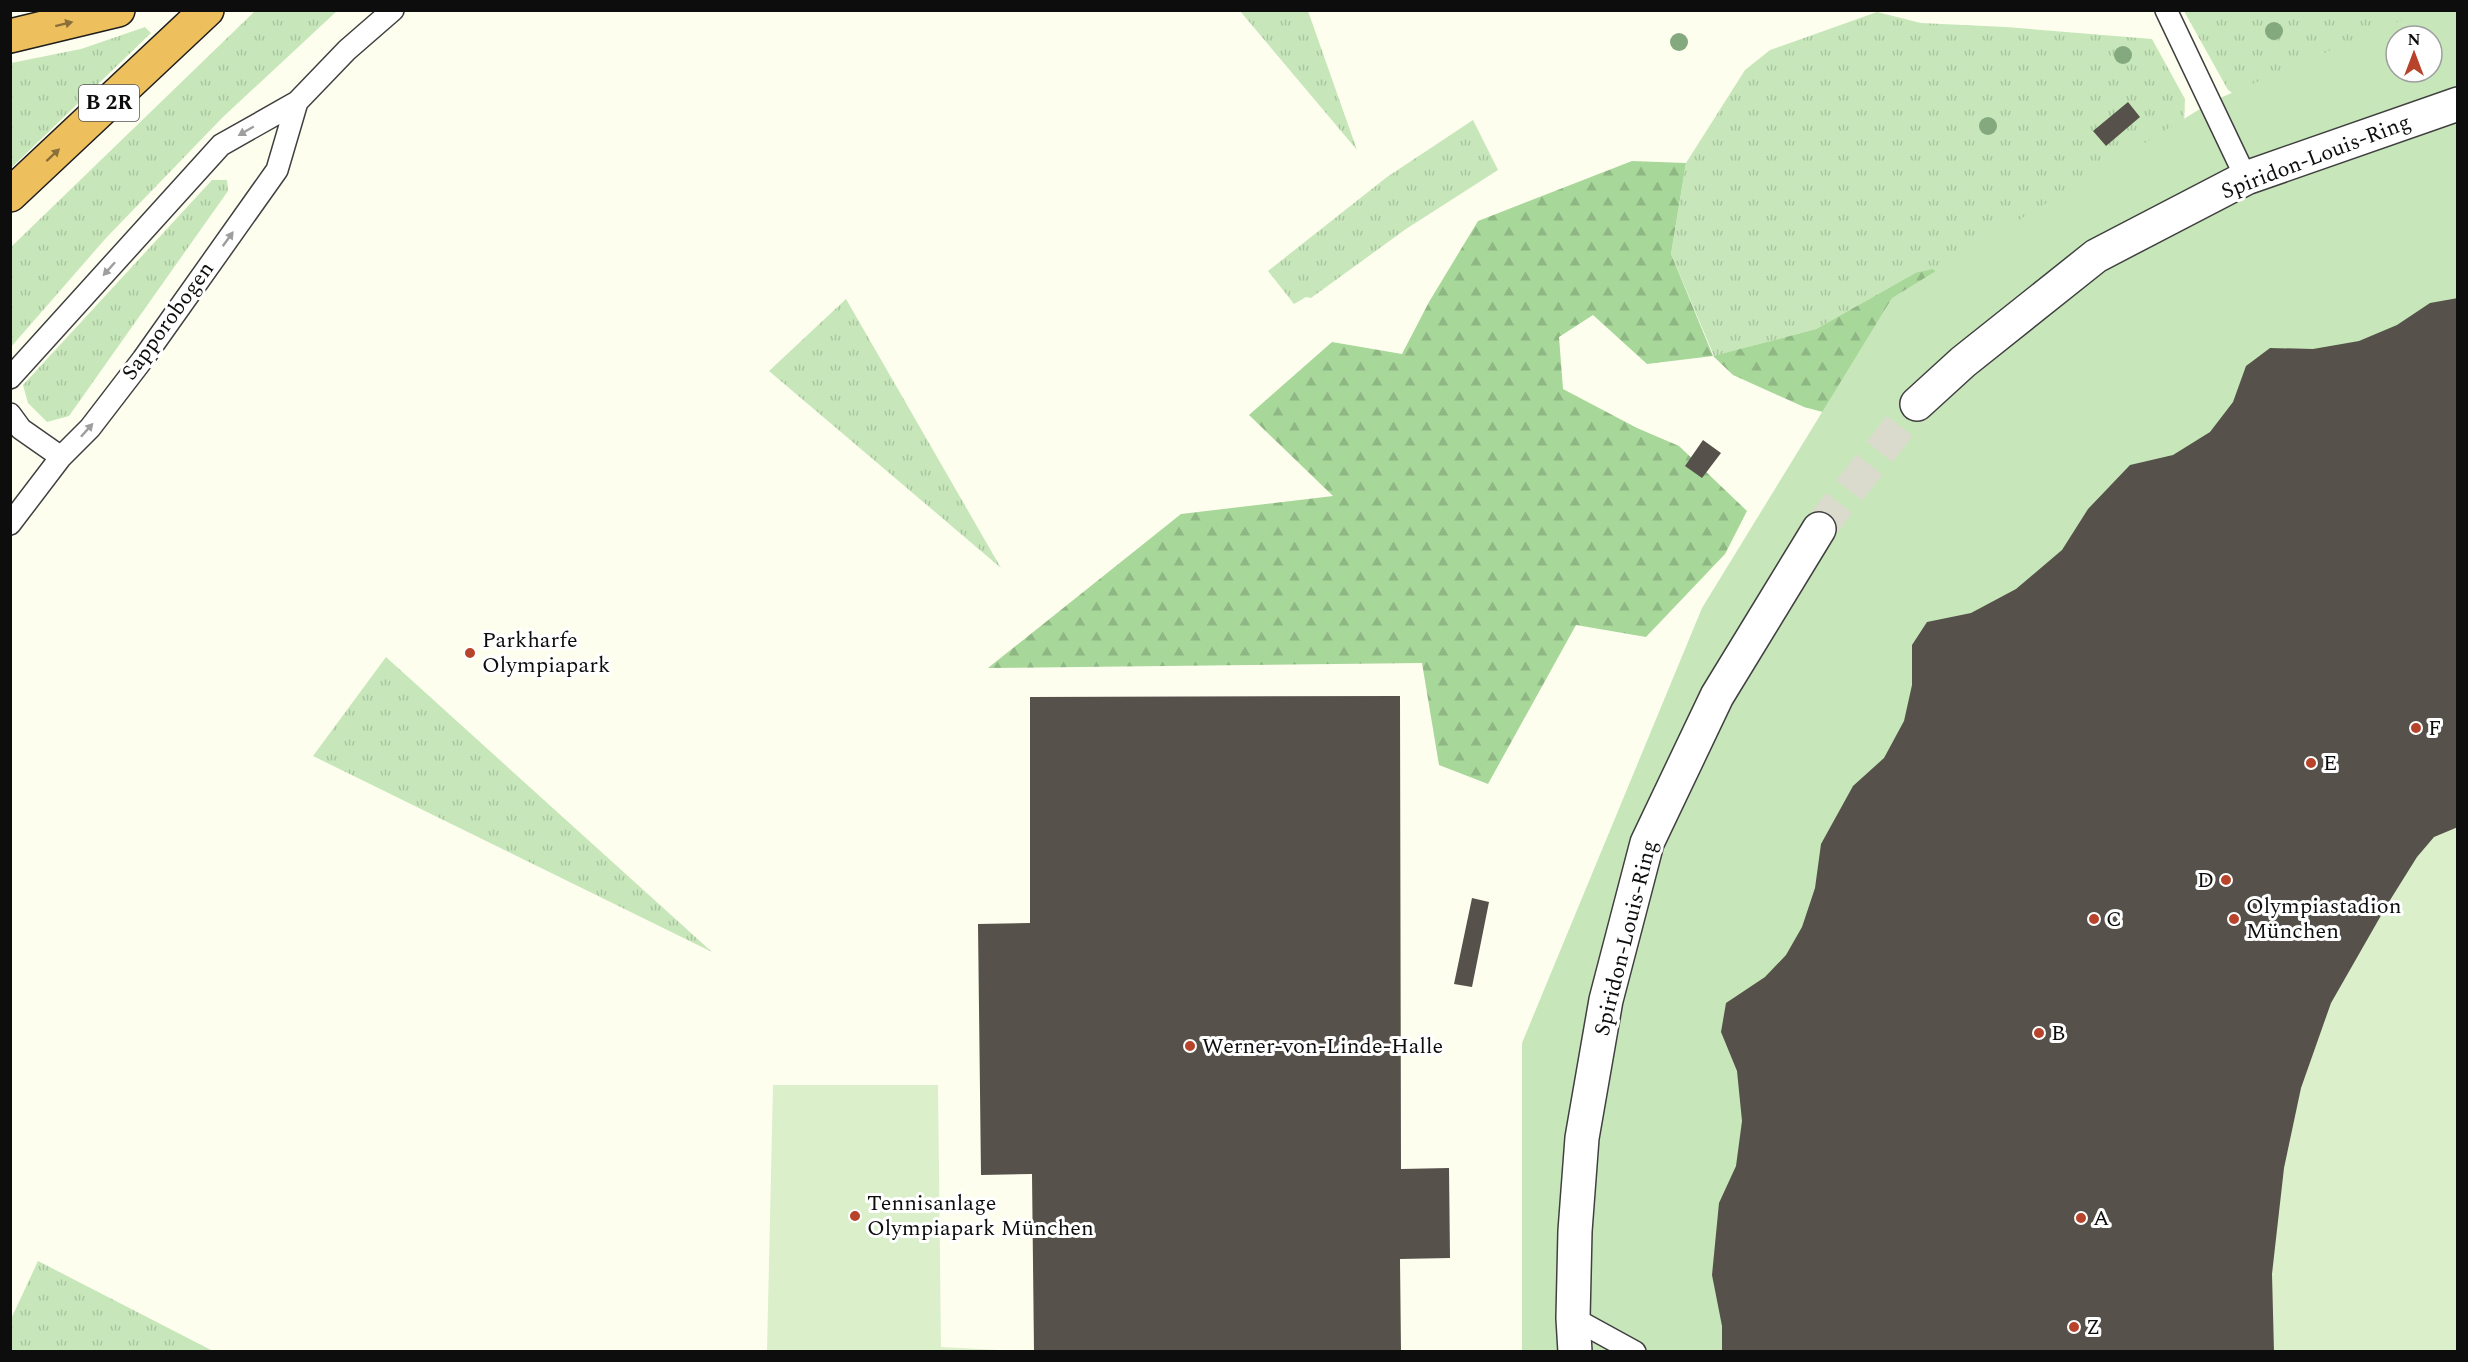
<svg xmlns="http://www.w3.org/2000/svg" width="2468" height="1362" viewBox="0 0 2468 1362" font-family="Spectral,serif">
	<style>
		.grass { fill: url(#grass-tufts); fill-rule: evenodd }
		.forest { fill: url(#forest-firs) }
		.park { fill: #c7e7ba; fill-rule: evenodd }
		.pitch { fill: #dbefcb }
		.building { fill: #56514a }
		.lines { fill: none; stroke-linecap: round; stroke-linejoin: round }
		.street-tunnel { stroke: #dadacd; stroke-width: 33; stroke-dasharray: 33 16; stroke-linecap: butt }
		.lane-casing { stroke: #404040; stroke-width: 24 }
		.street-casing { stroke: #404040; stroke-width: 36 }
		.highway-casing { stroke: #1e1e1e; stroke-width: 36 }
		.lane { stroke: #fff; stroke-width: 21 }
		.street { stroke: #fff; stroke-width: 33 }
		.highway { stroke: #eebf5d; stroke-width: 33 }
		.tree { fill: #84a97e }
		.oneway { fill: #896f39 }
		.oneway2 { fill: #9e9e9e }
		.poi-dot { fill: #b8432b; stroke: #fff; stroke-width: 2 }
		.labels { text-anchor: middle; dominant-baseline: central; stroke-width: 6; stroke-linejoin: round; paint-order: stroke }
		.shield { fill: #fff; stroke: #565656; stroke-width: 1.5 }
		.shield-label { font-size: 21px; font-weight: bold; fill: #0d0d0d }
		.street-label { font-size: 22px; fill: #0d0d0d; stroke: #fff }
		.poi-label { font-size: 22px; fill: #0d0d0d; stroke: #fff; text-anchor: start }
	</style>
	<defs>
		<pattern id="grass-tufts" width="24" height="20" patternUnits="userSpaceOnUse" patternTransform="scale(1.5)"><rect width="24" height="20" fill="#c7e7ba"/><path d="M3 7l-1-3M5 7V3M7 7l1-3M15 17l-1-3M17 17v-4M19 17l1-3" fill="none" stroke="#aac59f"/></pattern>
		<pattern id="forest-firs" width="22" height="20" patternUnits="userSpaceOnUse" patternTransform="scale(1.5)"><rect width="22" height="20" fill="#a8d79a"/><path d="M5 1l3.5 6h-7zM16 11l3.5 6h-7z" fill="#8fb784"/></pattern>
	</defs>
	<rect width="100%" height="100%" fill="#fefeef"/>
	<path class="grass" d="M255 11H337L223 117 106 238 11 347V247Z
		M1240 11H1308L1357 150Z
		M2184 11H2457V81L2274 123 2228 90ZM2396 36H2432V72H2396Z
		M1877 12 1921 23 2006 27 2152 39 2185 99 2183 152 1975 315 1915 273 1816 329 1714 356 1671 254 1686 163 1745 70 1770 50Z
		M145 27 151 33 11 168V63L81 49Z
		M1473 120 1498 170 1406 229 1311 298 1306 297 1294 304 1268 271 1387 177Z
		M212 180H227L228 191 69 416 47 422 28 403 23 385Z
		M846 299 1001 568 769 371Z
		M386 657 712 952 313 756Z
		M38 1261 213 1351H11V1319Z"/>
	<path class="forest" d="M1632 161 1686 163 1671 254 1713 356 1816 329 1915 273 1933 269 1975 315 1890 430 1804 407 1733 375 1713 356 1647 364 1593 315 1559 337 1563 389 1637 428 1679 446 1747 511 1725 554 1646 637 1576 625 1488 784 1439 765 1422 663 988 668 1181 514 1333 496 1249 415 1332 342 1402 354 1429 302 1478 221Z"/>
	<path class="park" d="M2422 11H2457V1351L1522 1352V1043L1702 608 1892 298 2213 101ZM2396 36H2432V72H2396Z"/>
	<path class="pitch" d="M2457 588V1351L1889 1352Z
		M773 1085H938L941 1347 1018 1351H767Z"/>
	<path class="building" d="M2128 102 2140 117 2106 146 2093 131Z
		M2458 298V827L2434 837 2417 857 2387 905 2331 1003 2301 1088 2284 1168 2272 1274 2274 1352H1722V1326L1712 1275 1719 1203 1736 1166 1742 1121 1737 1071 1721 1032 1726 1003 1765 977 1786 955 1802 927 1815 888 1821 844 1853 786 1884 758 1904 721 1912 685V645L1927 622 1971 613 2016 589 2062 550 2088 509 2130 465 2173 455 2210 432 2233 402 2246 366 2270 348 2313 349 2359 341 2397 325 2430 303Z
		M1703 440 1721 453 1702 478 1685 466Z
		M1400 696 1401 1169 1449 1168 1450 1258 1400 1259 1401 1352H1034L1032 1174 981 1175 978 924 1030 923V697Z
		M1472 898 1489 902 1472 987 1454 984Z"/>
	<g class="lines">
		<path class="street-tunnel" d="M1819 529 1917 404"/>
		<g class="lane-casing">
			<path id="lane" d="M2166 10 2246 178
				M10 378 221 145 297 102 347 50 393 10
				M10 414 21 429 61 457
				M10 524 61 457 90 428 143 359 277 170 297 102
				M1573 1318 1635 1352"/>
		</g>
		<g class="street-casing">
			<path id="street" d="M1917 404 1963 362 2096 256 2246 178 2458 104
				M1575 1352 1573 1318 1575 1231 1582 1138 1606 1000 1647 843 1717 696 1819 529"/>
		</g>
		<g class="highway-casing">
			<path id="highway" d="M10 36 118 10
				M10 195 207 10"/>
		</g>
		<use href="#lane" class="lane"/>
		<use href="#street" class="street"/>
		<use href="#highway" class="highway"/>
	</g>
	<g class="tree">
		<circle cx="2274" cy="31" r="9"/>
		<circle cx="1679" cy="42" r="9"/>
		<circle cx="2123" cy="55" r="9"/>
		<circle cx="1988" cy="126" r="9"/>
	</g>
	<defs><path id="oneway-solid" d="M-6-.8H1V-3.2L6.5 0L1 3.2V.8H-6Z" transform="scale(1.5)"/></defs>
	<g class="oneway">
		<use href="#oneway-solid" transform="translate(64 24) rotate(-14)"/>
		<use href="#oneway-solid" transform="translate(53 155) rotate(-43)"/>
	</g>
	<g class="oneway2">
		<use href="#oneway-solid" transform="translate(246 131) rotate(150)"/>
		<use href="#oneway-solid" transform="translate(228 239) rotate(-54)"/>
		<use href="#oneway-solid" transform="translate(109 269) rotate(132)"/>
		<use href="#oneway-solid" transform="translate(87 430) rotate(-48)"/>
	</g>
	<g class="poi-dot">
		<circle cx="470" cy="653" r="6"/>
		<circle cx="2416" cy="728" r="6"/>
		<circle cx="2311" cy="763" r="6"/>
		<circle cx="2226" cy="880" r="6"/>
		<circle cx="2094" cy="919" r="6"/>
		<circle cx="2234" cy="919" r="6"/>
		<circle cx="2039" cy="1033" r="6"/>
		<circle cx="1190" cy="1046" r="6"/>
		<circle cx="855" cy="1216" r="6"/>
		<circle cx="2081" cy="1218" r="6"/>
		<circle cx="2074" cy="1327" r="6"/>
	</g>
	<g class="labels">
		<rect class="shield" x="79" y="85" width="60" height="36" rx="4.5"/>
		<g class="shield-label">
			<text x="109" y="103">B 2R</text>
		</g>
		<g class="street-label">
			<text transform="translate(2316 157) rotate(-21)">Spiridon-Louis-Ring</text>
			<text transform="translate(168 321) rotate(-54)">Sapporobogen</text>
			<text transform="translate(1626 938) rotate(-76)">Spiridon-Louis-Ring</text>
		</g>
		<g class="poi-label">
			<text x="482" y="640">Parkharfe<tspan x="482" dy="25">Olympiapark</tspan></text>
			<text x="2428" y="728">F</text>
			<text x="2323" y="763">E</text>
			<text x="2214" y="880" text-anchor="end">D</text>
			<text x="2246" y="906">Olympiastadion<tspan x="2246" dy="25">München</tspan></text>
			<text x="2106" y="919">C</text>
			<text x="2051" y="1033">B</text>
			<text x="1202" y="1046">Werner-von-Linde-Halle</text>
			<text x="867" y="1203">Tennisanlage<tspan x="867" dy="25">Olympiapark München</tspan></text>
			<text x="2093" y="1218">A</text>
			<text x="2086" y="1327">Z</text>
		</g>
	</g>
	<rect width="2468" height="1362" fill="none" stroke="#0d0d0d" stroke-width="24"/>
	<g transform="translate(2414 54)"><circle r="28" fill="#ffffff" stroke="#9e9e9e" stroke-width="1.5"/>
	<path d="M0-4.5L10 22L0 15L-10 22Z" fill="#b8432b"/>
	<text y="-9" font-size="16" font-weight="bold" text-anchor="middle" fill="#0d0d0d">N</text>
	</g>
</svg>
